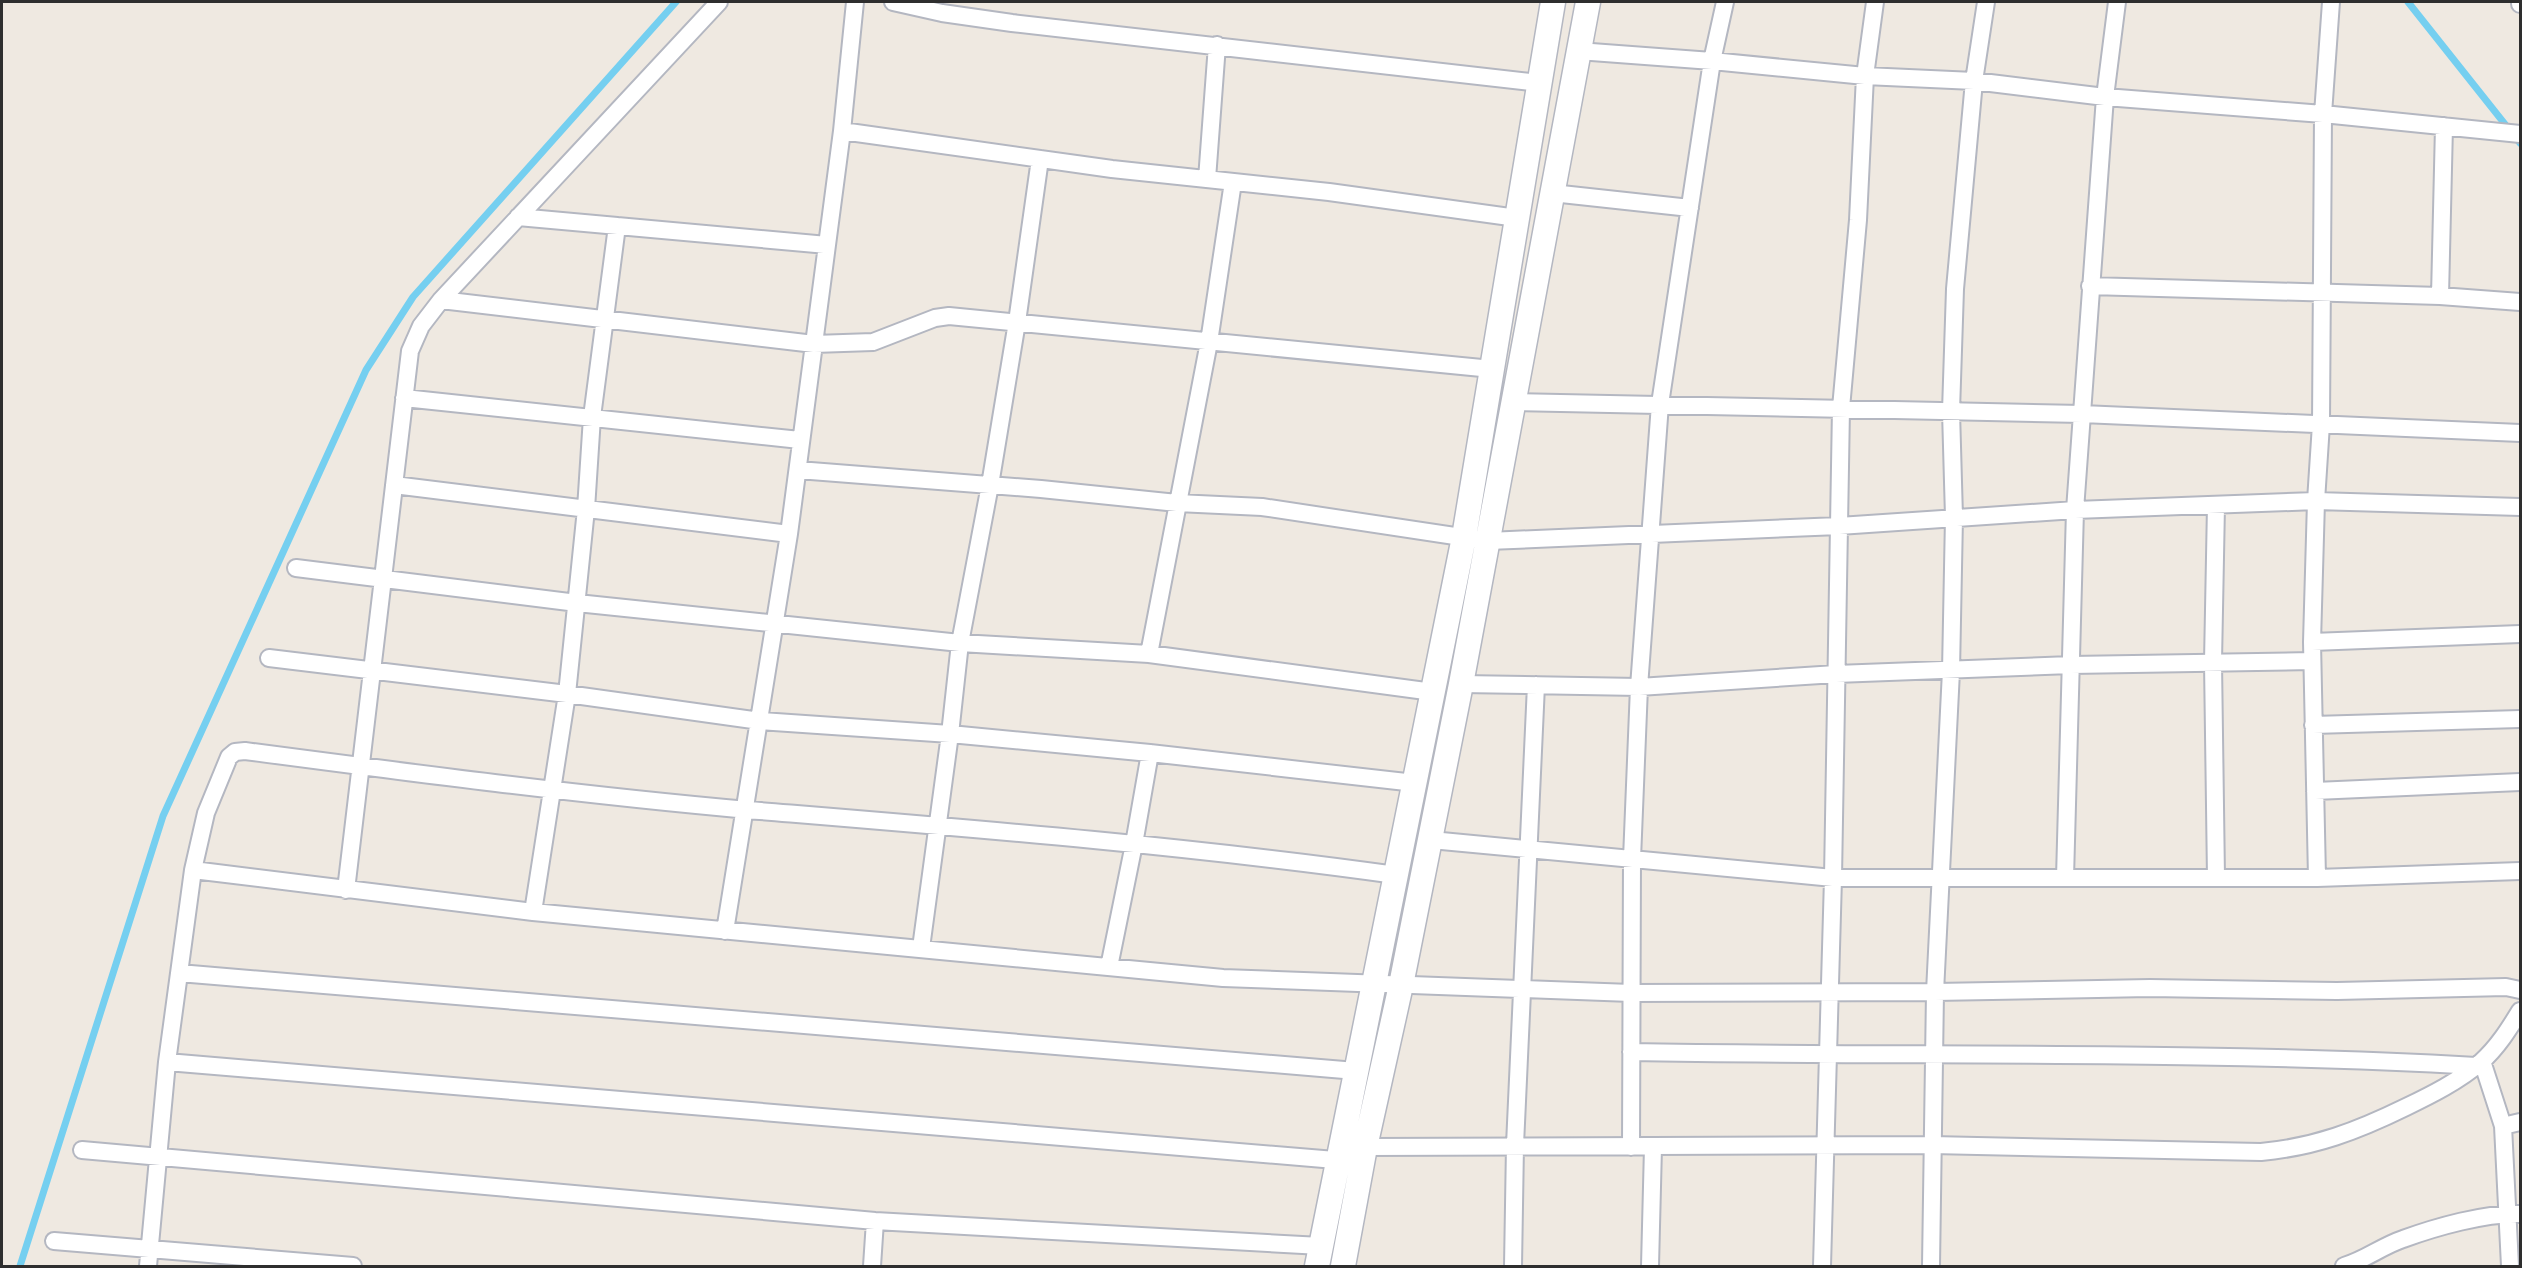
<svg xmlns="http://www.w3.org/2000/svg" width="2522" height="1268" viewBox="0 0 2522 1268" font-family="Commissioner,sans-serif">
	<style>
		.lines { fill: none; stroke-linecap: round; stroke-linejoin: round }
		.stream { stroke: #75cff0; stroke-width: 7 }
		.street-casing { stroke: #b4b7c1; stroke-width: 20 }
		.secondary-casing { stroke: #b4b7c1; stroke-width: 27 }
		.street { stroke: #fff; stroke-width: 16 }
		.secondary { stroke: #fff; stroke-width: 24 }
	</style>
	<rect width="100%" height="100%" fill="#efe9e1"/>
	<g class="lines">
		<path class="stream" d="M2408 2 2520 143
			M20 1266 163 816 366 370 413 297 676 2"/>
		<g class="street-casing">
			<path id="street" d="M893 2 942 13 1012 23 1539 83
				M2520 2V4
				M1578 51 1712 61 1865 76 1974 81 2105 97 2323 114 2520 134
				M842 131 1112 169 1329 192 1517 218
				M1207 179 1217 45
				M1552 193 1690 208
				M518 217 827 245
				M2090 286 2440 296 2520 302
				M2440 296 2444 126
				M441 300 814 344 873 342 935 318 949 316 1492 369
				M404 398 800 440
				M1514 402 2082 414 2520 433
				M798 470 1041 489 1177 503 1262 507 1488 541 1839 526 2075 510 2316 501 2520 507
				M394 485 789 534
				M2216 505 2213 662 2216 878
				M296 568 577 603 960 643 1149 654 1433 692
				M2312 642 2520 634
				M1149 654 1209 342 1233 182
				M269 658 567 694 760 721 950 734 1150 753 1415 783
				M1461 684 1639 687 1836 674 2071 665 2312 661
				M2313 725 2520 719
				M2315 791 2520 782
				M1431 840 1833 878H2317L2520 871
				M193 870 533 912 1223 978 1631 993 1935 992 2150 988 2337 991 2506 987 2520 990
				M2065 878 2075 510 2105 97 2117 2
				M2317 878 2312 642 2316 501 2321 424 2323 114 2331 2
				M346 890 410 351 421 326 441 300 719 2
				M533 912 567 694 586 509 592 417 617 226
				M725 931 789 534 842 131 855 2
				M921 948 950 734 960 643 990 485 1017 322 1040 159
				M1109 967 1134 844 1150 753
				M179 973 1356 1071
				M1631 1052C1912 1057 2195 1050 2476 1066
				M2482 1061 2503 1126 2510 1266
				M167 1062 1347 1161
				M2503 1126 2520 1122
				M1365 1147 1932 1145 2261 1152C2315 1147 2357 1131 2406 1107 2431 1095 2459 1081 2481 1062 2497 1048 2509 1029 2520 1011
				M1631 1147 1632 859 1639 687 1660 404 1712 61 1725 2
				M82 1150 875 1221 1321 1246
				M54 1241 353 1266
				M148 1266 167 1062 193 870 206 813 229 757 235 752 245 751C412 773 580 795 748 810 965 828 1181 845 1396 875
				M872 1266 875 1221
				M1513 1266 1515 1145 1536 685
				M1650 1266 1653 1147
				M1822 1266 1833 878 1841 408 1858 220 1865 76 1875 2
				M1931 1266 1935 992 1951 671 1954 517 1951 411 1955 289 1974 81 1986 2
				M2344 1266C2365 1260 2382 1246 2403 1239 2436 1227 2485 1213 2520 1214"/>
		</g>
		<g class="secondary-casing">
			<path id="secondary" d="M1317 1266 1464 537 1553 2
				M1343 1266 1365 1147 1401 985 1461 684 1588 2"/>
		</g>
		<use href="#street" class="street"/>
		<use href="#secondary" class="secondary"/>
	</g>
	<rect width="2522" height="1268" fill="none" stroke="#2e2e2e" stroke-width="6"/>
</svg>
